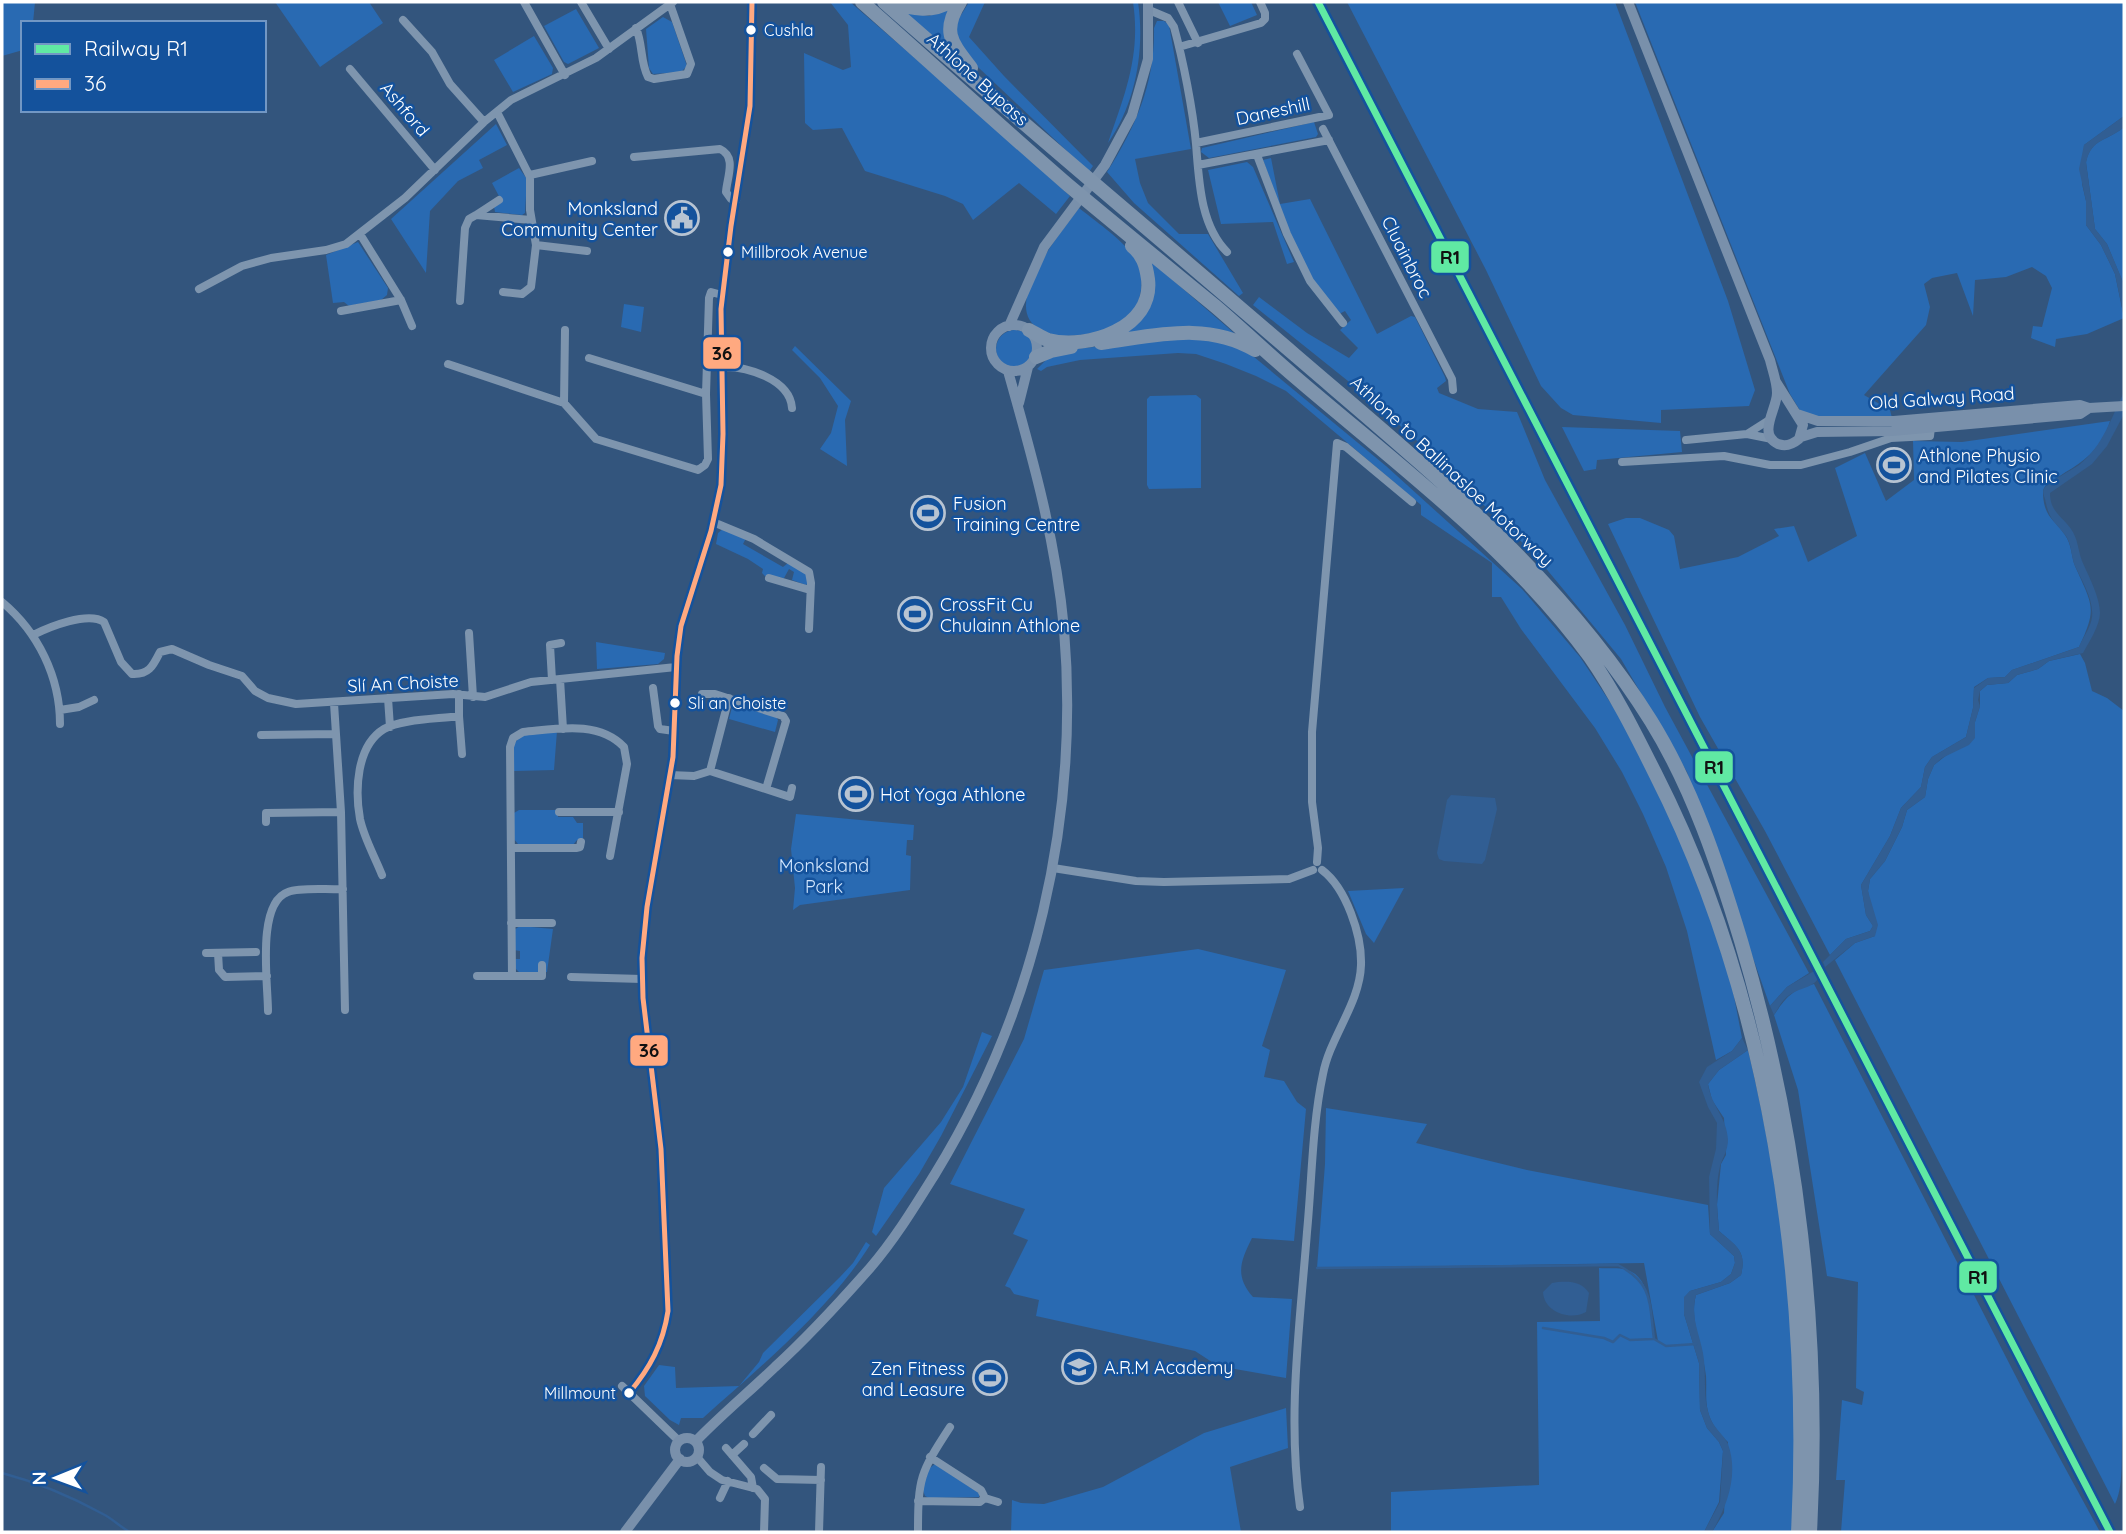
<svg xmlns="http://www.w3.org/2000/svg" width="2126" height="1534" viewBox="0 0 2126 1534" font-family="Quicksand,sans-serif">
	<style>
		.green { fill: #296ab2 }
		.water { fill: #315e93 }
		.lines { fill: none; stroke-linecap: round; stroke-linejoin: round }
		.stream { stroke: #315e93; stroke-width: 2.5 }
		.street { stroke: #7e95ae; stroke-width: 8 }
		.secondary { stroke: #7990ab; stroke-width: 10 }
		.highway { stroke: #7e94ad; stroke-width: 14 }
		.bus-1-casing { stroke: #14529c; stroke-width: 10 }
		.bus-1 { stroke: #ffa980; stroke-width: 5 }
		.rail-1-casing { stroke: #14529c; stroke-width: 12 }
		.rail-1 { stroke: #60e9a3; stroke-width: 7 }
		.bus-dot { fill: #fff; stroke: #14529c; stroke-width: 2.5 }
		.labels { text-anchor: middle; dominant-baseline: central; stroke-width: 5; stroke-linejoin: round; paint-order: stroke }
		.bus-label { font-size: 16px; fill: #fff; stroke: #14529c; text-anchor: start }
		.street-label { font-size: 18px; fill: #fff; stroke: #14529c }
		.poi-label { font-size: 18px; fill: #fff; stroke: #14529c; text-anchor: start }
		.park-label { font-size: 18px; fill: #d2e6fd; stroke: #14529c }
		.line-badge { stroke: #14529c; stroke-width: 2.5 }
		.pale-badge-label { font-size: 19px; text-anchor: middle; font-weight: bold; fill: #111 }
	</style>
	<rect width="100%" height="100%" fill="#33557d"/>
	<path class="green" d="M2 2H35L33 23H23V50L2 56Z
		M275 2H369L383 23 320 67Z
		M830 2H850L996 128 1070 196 1056 214 1019 183 973 220 963 204 945 196 865 171 842 128 813 130 805 123 804 53 843 70 851 67 848 25Z
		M969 2H985L969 37 1004 76 1093 166 1089 172 961 51 955 25Z
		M1133 2H1138C1145 49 1136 103 1108 143 1125 94 1141 55 1133 2Z
		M1218 2H1251L1257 15 1230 26Z
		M1347 2H1615L1728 301 1755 390 1749 406 1661 410V423L1573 415 1561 408 1541 386 1486 270Z
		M1635 2H2124V116L2084 145 2082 184 2086 201V225L2101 245 2115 274 2124 318 2087 334 2056 339 2055 347 2031 338 2033 326 2042 327 2052 288 2046 276 2032 267 2006 277 1975 280 1973 316 1957 273 1932 278 1924 284 1930 307 1926 325 1864 395 1890 410 1892 418 1827 419 1801 412 1790 394Z
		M954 5 944 31 948 49 904 12 929 16Z
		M576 9 599 48 568 64 564 62 544 26Z
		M663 17 672 22 687 66 681 72 653 74 649 68 646 29Z
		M1157 21H1164L1169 25 1191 149 1135 159 1140 183 1148 203 1179 234H1208L1243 293 1239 296 1134 203 1107 172C1136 126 1155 83 1154 28Z
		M534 36 553 68 552 74 513 92 494 60Z
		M1314 122 1318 134 1316 137 1209 158 1201 152 1202 148Z
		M496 124 507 145 479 160 483 168 458 181 430 211 426 273 391 219Z
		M2124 127V285L2107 244 2095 229 2086 162C2091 138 2108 141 2124 127Z
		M1271 158 1280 204 1310 199 1377 334 1411 316 1415 317 1445 377 1446 381 1437 388 1439 393 1478 409 1517 412 1545 480 1625 625 1665 707 1809 973 1787 987 1770 1006 1687 772 1621 659 1534 554 1422 445 1358 389 1253 305 1259 297 1307 333 1349 358 1358 348 1340 330 1351 320 1345 311 1339 314 1313 280 1294 244 1263 160Z
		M1247 162 1253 167 1294 262 1287 264 1273 222 1221 224 1208 170Z
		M519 168 527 179 525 213 522 215 495 212 494 206 501 200 492 183Z
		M1079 208C1096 222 1133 246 1140 268 1145 284 1139 312 1125 322 1108 332 1081 336 1062 336 1054 336 1049 334 1042 330 996 310 1062 231 1079 208Z
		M358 242 388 288 387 295 381 300 349 306 344 302 333 303 326 255Z
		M1145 256 1234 333 1119 338 1140 318Z
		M624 304 644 307 641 332 621 327Z
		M996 349a19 19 0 1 1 38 0a19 19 0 1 1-38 0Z
		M1216 338 1248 352 1386 466 1522 589 1580 657 1620 717 1645 761 1699 884 1732 986 1742 1038 1732 1051 1716 1060 1687 931 1666 867 1643 814 1622 772 1595 728 1521 629 1501 597H1492V563L1421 515V505L1286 391 1256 376 1226 364 1196 354 1178 353 1080 360 1047 367 1041 371 1037 369 1046 360 1066 350 1168 339Z
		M795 346 851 401 845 420 847 466 820 449 831 433 838 406 820 378 792 350Z
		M1196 395 1201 399V488L1149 489 1147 485V399L1150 396Z
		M2110 421C2107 431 2102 441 2095 449 2082 465 2063 472 2047 485 2044 487 2043 489 2043 494 2044 517 2054 519 2065 535 2072 545 2071 556 2075 566 2092 605 2098 607 2079 647L2012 670 2005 677 1988 678 1974 687 1973 708 1966 737 1932 757 1925 767 1921 787 1901 808 1890 836 1861 885 1866 915 1873 926 1870 931 1846 939 1830 955 1765 831 1700 717 1608 524 1626 518H1640L1669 530 1674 536 1680 569 1738 557 1779 536 1774 529 1794 526 1808 562 1857 536 1835 468 1865 453 1886 501 1914 480 1913 441 1962 442Z
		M1562 427 1680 431 1682 452 1597 460 1596 469 1584 471Z
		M724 528 746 538 743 544 783 567 788 563 806 574 808 583 806 585 792 580 794 572 789 569 784 578 765 576 762 573 763 569 748 559 716 544 718 533Z
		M596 642 665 653 664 659 658 664 597 669Z
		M2080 654 2085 663 2092 691 2107 698 2124 711V1418C2119 1445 2126 1482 2115 1504L1835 960 1855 943 1875 936 1868 891 1870 879 1885 861 1902 827 1907 810 1925 797 1928 779 1934 765 1975 733V722L1980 706V691L1987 685 2008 683 2017 675 2038 669 2049 661Z
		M736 705 776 717 778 720 775 732 729 719 732 707Z
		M557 731 554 770 514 771V744L521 735Z
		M519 810H558V817H573L577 823H583V840H577L573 845 518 844 514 839V813Z
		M796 814 914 825 913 840H907L906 855 911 856 910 890 800 905 793 910 795 888 791 849Z
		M1404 888 1374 943 1366 934 1348 891Z
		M520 926 553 929 547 972 520 973 515 968V959H520V951L514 950V930Z
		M1198 949 1286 970 1262 1046 1270 1050 1264 1077 1284 1081 1297 1102 1306 1109 1294 1241 1252 1238C1241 1260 1234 1276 1253 1297L1292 1299 1286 1378 1218 1366 1195 1351 1036 1316 1039 1300 1014 1294 1010 1288 1005 1286 1028 1240 1013 1234 1025 1209 950 1184 1024 1039 1044 970Z
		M1814 984 2027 1398 2100 1532H1841L1845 1480H1836L1842 1400 1862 1405 1864 1392 1856 1388 1858 1282 1827 1276 1798 1090 1774 1015C1787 996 1792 990 1814 984Z
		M982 1032 992 1036 941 1136 919 1174 876 1236 872 1232 884 1188 941 1122 963 1087Z
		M1748 1050C1775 1162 1791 1277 1795 1393 1797 1439 1793 1486 1793 1532H1712L1724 1513 1728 1442C1721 1435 1715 1429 1711 1420 1704 1405 1707 1391 1706 1376 1703 1349 1689 1321 1696 1295L1730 1283 1741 1275C1747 1251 1736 1246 1719 1231L1717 1205 1721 1164 1726 1155 1724 1118 1712 1100 1708 1084 1719 1070Z
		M1326 1108 1427 1124 1416 1143 1527 1170 1708 1205 1710 1234 1734 1256 1735 1263 1731 1274 1721 1282 1690 1291 1684 1298V1314L1699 1363 1700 1410 1707 1428 1719 1442 1723 1451 1719 1502 1704 1532H1391V1492L1539 1485 1537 1322 1600 1321 1599 1268C1607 1269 1618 1267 1627 1270 1652 1277 1651 1318 1654 1339L1658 1341 1644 1263 1317 1268 1325 1164Z
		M866 1242 870 1245C830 1309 759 1368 703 1418H681L679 1425 670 1420 645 1396 644 1386 659 1365 675 1367 676 1388 739 1386 759 1362 763 1353 840 1277 853 1263Z
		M1286 1408 1288 1448 1230 1467 1241 1532H1011L1012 1500 1021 1503 1044 1504 1103 1487 1204 1433Z
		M935 1464 979 1493V1497L929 1498 925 1496 923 1490 927 1470Z"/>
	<path class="water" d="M2124 116V127C2108 141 2091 138 2086 163L2095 229 2107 244 2124 284V317L2115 274 2101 245 2086 225V201L2079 169 2084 145Z
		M2124 392V414L2107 446 2092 464 2050 493C2050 512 2062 516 2071 529 2078 539 2078 550 2082 561 2088 575 2100 597 2100 613 2100 625 2089 642 2083 653L2049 661 2038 669 2017 675 2008 683 1987 685 1980 691 1978 700 1980 706 1975 722V738L1969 745 1942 758 1934 765 1928 779 1925 797 1907 810 1902 827 1885 861 1870 879 1868 891 1878 925 1875 936 1855 943 1825 967 1823 962 1846 939 1870 931 1873 926 1866 915 1861 885 1890 836 1901 808 1921 787 1925 767 1932 757 1966 737 1973 708 1974 688 1988 678 2005 677 2012 670 2079 647C2083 637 2091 627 2092 617 2094 600 2082 581 2075 566 2071 556 2072 545 2066 536 2053 519 2050 522 2045 499 2044 496 2042 492 2044 489 2046 483 2072 470 2079 465 2103 446 2111 418 2124 392Z
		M1451 795 1495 798 1497 809 1485 860 1482 864 1444 861 1439 859 1437 853 1447 800Z
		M1814 971 1818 979C1811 989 1797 988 1788 996 1782 1000 1778 1009 1774 1015L1770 1006 1787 987Z
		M1742 1038 1748 1050 1719 1070 1708 1084C1711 1106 1727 1117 1728 1140 1728 1150 1723 1157 1720 1166 1715 1187 1717 1210 1719 1231 1736 1246 1747 1250 1741 1275L1730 1283 1696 1295C1690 1316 1699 1332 1703 1353 1707 1374 1702 1397 1710 1418 1714 1428 1724 1435 1728 1444 1739 1475 1727 1506 1712 1532H1704L1720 1502 1723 1451 1719 1442 1707 1428 1700 1410 1699 1363 1684 1314V1297L1690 1291 1721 1282 1731 1274 1735 1263 1734 1256 1710 1234 1709 1177 1716 1149 1717 1123 1708 1107 1699 1082 1707 1067 1732 1051Z
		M1552 1283C1565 1281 1581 1280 1589 1293L1586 1312C1570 1321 1544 1312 1543 1292Z"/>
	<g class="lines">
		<path class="stream" d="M1317 1268 1618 1265C1654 1284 1649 1303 1654 1339L1666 1346 1696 1344
			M1543 1328 1604 1338 1613 1342 1620 1335 1630 1340 1653 1339
			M2 1473C36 1482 72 1497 103 1514 113 1519 120 1527 130 1532"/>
		<path class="street" d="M524 2 565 75
			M581 2 609 49
			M1178 2 1198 43
			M1149 10 1168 18 1174 27C1183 60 1193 110 1196 144 1199 180 1200 225 1227 252
			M403 20 432 52 450 84 484 122
			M636 28C643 44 640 62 648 77L654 79 687 74 691 64 670 4
			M1179 47 1261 23 1265 19V13L1260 2
			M350 69 435 170
			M497 112 530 177V210L536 245 531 287 522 294 503 292
			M1323 129 1452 379 1453 390
			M1196 143 1329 115 1297 54
			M1257 155 1287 234 1310 281 1343 323
			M634 157 720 149C737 157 727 177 726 192L731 199 736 201
			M1198 165 1329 140
			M530 175 592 161
			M476 215 499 200
			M360 234 401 300 412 326
			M536 245 587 251
			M199 289 242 266 271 258 326 250 346 244 405 198 484 122 511 100 596 58 673 2
			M460 301 465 228 469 219 476 215 531 220
			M341 311 401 300
			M589 358 706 394
			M448 364 564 403 596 439 698 470 705 465 708 459 706 394 709 298 711 292 722 295
			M722 367C746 366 790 379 792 408
			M564 403 565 330
			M1747 434 1769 420
			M1686 440 1747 434 1772 439
			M1622 462 1724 456 1770 465H1801L1850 452 1891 438 1930 436 1931 427
			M713 522 754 539 809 572 811 583 809 629
			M769 578 810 590
			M2 602C38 632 60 677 60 724
			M469 633 473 697
			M33 635C49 627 88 611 104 622L121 662 132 674C149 675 153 666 160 652L172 649 209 665 242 676 255 691 268 698 296 704 453 694 485 697 531 682 676 667
			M560 679 563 729
			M552 680 550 645 561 643
			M653 688 658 726 660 729 674 731
			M702 694H715L783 716 786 721 766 789
			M388 698 390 727
			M334 703 341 812 345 1010
			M60 710 79 707 94 700
			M459 716 462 754
			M261 735 336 734
			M710 771 729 698
			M670 775 694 776 710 771 790 797 792 788
			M559 812H619
			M266 822V813L341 812
			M511 848H576L580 847 581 842
			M1317 862 1318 848 1312 802V732L1337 443 1346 447 1412 502
			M1053 868 1136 881 1164 882 1289 879 1313 870
			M382 875C375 857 364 838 360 819 355 791 356 746 384 729 401 719 439 719 459 716V694
			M511 923H552
			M206 953 256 952
			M218 953 219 970 225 977 267 976
			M477 976H542V965
			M512 976 510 747 513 738 523 732C557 729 598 720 624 747L627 764 610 856
			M571 977 642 979
			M268 1011C268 984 256 903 288 892 301 887 328 890 343 889
			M622 1386 679 1441
			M629 1393C650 1368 663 1344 668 1311L661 1149 643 998 642 958 647 907 673 757 677 656 681 626 711 531 721 485 723 434 721 309 731 226 750 106 752 2
			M753 1434 771 1415
			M726 1448 751 1477 753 1488
			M732 1455 744 1444
			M697 1457 710 1472 722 1480 757 1489 765 1499 764 1532
			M764 1468 777 1479 821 1480
			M720 1498 728 1481
			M985 1498 998 1502
			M918 1501 980 1502 985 1498 981 1490 930 1457
			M1300 1507C1287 1416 1300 1324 1307 1232 1312 1180 1312 1126 1323 1074 1330 1037 1360 1003 1361 965 1362 935 1346 888 1322 870
			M819 1532 821 1467
			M918 1532C918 1478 920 1473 950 1427"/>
		<path class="secondary" d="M1628 2 1770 360C1773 372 1777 382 1777 393 1777 409 1757 434 1778 444 1786 447 1793 444 1799 439L1803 425 1776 382
			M991 348a23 23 0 1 1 46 0a23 23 0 1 1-46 0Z
			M1009 326 1044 247 1105 165 1132 115 1148 59V2
			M1019 403 1028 367
			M1797 414 1818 421H1894L2080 405 2089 408 2124 406
			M1801 437 1817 432 1892 431 2080 414 2089 408
			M675 1450a12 12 0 1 1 24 0a12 12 0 1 1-24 0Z
			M696 1441C721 1415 749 1392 775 1367 809 1336 840 1302 870 1268 895 1239 915 1206 935 1174 1035 1011 1080 819 1064 629 1056 540 1032 456 1008 371
			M625 1532 680 1459"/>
		<path class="highway" d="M862 2C931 63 999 125 1068 185 1117 226 1166 266 1215 306 1242 329 1267 353 1294 376 1394 462 1512 549 1590 657 1615 693 1635 733 1655 773 1770 999 1811 1281 1798 1532
			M884 2C1019 121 1158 237 1295 355 1424 466 1560 575 1651 721 1693 789 1718 865 1741 941 1798 1132 1821 1333 1810 1532
			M895 2C912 10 933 12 949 2
			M960 2C941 32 952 43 971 68
			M1029 330C1035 333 1042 338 1048 340 1088 350 1154 328 1148 279 1146 265 1143 255 1132 246
			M1101 343C1155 336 1206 321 1255 350
			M1036 357 1051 351 1071 347"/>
		<g class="bus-1-casing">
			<path id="bus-1" d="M629 1393C650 1368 663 1344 668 1311L661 1149 643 998 642 958 647 907 673 757 677 656 681 626 711 531 721 485 723 434 721 309 731 226 750 106 752 2"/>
		</g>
		<use href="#bus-1" class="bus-1"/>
		<g class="rail-1-casing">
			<path id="rail-1" d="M1318 2 2110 1532"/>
		</g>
		<use href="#rail-1" class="rail-1"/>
	</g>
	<defs>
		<g id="civic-ring" transform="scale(1.75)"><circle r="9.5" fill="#14529c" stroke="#b8c4d2" stroke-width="1.5"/><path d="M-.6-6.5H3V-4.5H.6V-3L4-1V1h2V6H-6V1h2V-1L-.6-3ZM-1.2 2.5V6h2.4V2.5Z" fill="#b8c4d2"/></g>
		<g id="stadium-ring" transform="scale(1.75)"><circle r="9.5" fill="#14529c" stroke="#b8c4d2" stroke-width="1.5"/><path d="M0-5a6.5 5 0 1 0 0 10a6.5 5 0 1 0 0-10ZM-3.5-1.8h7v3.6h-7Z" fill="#b8c4d2"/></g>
		<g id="university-ring" transform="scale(1.75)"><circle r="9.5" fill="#14529c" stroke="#b8c4d2" stroke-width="1.5"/><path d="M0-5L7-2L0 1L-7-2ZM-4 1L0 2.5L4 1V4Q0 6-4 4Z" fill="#b8c4d2"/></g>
	</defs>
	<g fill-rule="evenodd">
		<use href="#civic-ring" x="682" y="218"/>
		<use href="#stadium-ring" x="1894" y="465"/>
		<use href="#stadium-ring" x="928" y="513"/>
		<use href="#stadium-ring" x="915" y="614"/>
		<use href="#stadium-ring" x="856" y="794"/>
		<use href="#university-ring" x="1079" y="1367"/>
		<use href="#stadium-ring" x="990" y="1378"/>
	</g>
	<g class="bus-dot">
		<circle cx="751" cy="30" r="6"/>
		<circle cx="728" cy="252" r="6"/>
		<circle cx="675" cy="703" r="6"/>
		<circle cx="629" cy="1393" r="6"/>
	</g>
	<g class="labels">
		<g class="bus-label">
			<text x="764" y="30">Cushla</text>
			<text x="741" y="252">Millbrook Avenue</text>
			<text x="688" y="703">Sli an Choiste</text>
			<text x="616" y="1393" text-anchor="end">Millmount</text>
		</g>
		<g class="street-label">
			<text transform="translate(978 79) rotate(42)">Athlone Bypass</text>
			<text transform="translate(405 109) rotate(50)">Ashford</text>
			<text transform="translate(1273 111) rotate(-12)">Daneshill</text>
			<text transform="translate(1407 257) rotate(63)">Cluainbroc</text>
			<text transform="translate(1942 398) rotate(-4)">Old Galway Road</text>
			<text transform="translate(1452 471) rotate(43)">Athlone to Ballinasloe Motorway</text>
			<text transform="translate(403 683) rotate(-3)">Slí An Choiste</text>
		</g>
		<g class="poi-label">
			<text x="658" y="208" text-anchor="end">Monksland<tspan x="658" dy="21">Community Center</tspan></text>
			<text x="1918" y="455">Athlone Physio<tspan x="1918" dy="21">and Pilates Clinic</tspan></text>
			<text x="953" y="503">Fusion<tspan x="953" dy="21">Training Centre</tspan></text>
			<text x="940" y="604">CrossFit Cu<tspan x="940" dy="21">Chulainn Athlone</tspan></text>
			<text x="880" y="794">Hot Yoga Athlone</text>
			<text x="1104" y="1367">A.R.M Academy</text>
			<text x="965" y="1368" text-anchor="end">Zen Fitness<tspan x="965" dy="21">and Leasure</tspan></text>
		</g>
		<g class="park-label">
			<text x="824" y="865">Monksland<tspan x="824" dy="21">Park</tspan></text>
		</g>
	</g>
	<g class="line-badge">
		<rect x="1430" y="240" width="40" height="34" rx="7" fill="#60e9a3"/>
		<rect x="702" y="336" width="40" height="34" rx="7" fill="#ffa980"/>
		<rect x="1694" y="750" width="40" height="34" rx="7" fill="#60e9a3"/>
		<rect x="629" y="1034" width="40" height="33" rx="7" fill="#ffa980"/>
		<rect x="1958" y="1260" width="40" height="34" rx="7" fill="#60e9a3"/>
	</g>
	<g class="pale-badge-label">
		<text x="1450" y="264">R1</text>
		<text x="722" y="360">36</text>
		<text x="1714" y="774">R1</text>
		<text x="649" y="1057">36</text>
		<text x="1978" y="1284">R1</text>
	</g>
	<rect width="2126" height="1534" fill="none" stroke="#ffffff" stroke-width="7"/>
	<rect x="21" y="21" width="245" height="91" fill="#14529c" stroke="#7297c4" stroke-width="2"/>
	<rect x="35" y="44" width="35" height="10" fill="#60e9a3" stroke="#7297c4" stroke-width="2"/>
	<text x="84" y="56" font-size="21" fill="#ffffff">Railway R1</text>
	<rect x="35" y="79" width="35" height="10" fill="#ffa980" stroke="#7297c4" stroke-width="2"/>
	<text x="84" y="91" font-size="21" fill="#ffffff">36</text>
	<g transform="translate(56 1478) rotate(269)" stroke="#14529c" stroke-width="5" paint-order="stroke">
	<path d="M0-5L12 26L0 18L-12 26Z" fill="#ffffff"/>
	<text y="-10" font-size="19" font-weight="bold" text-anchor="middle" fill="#ffffff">N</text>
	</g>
</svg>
